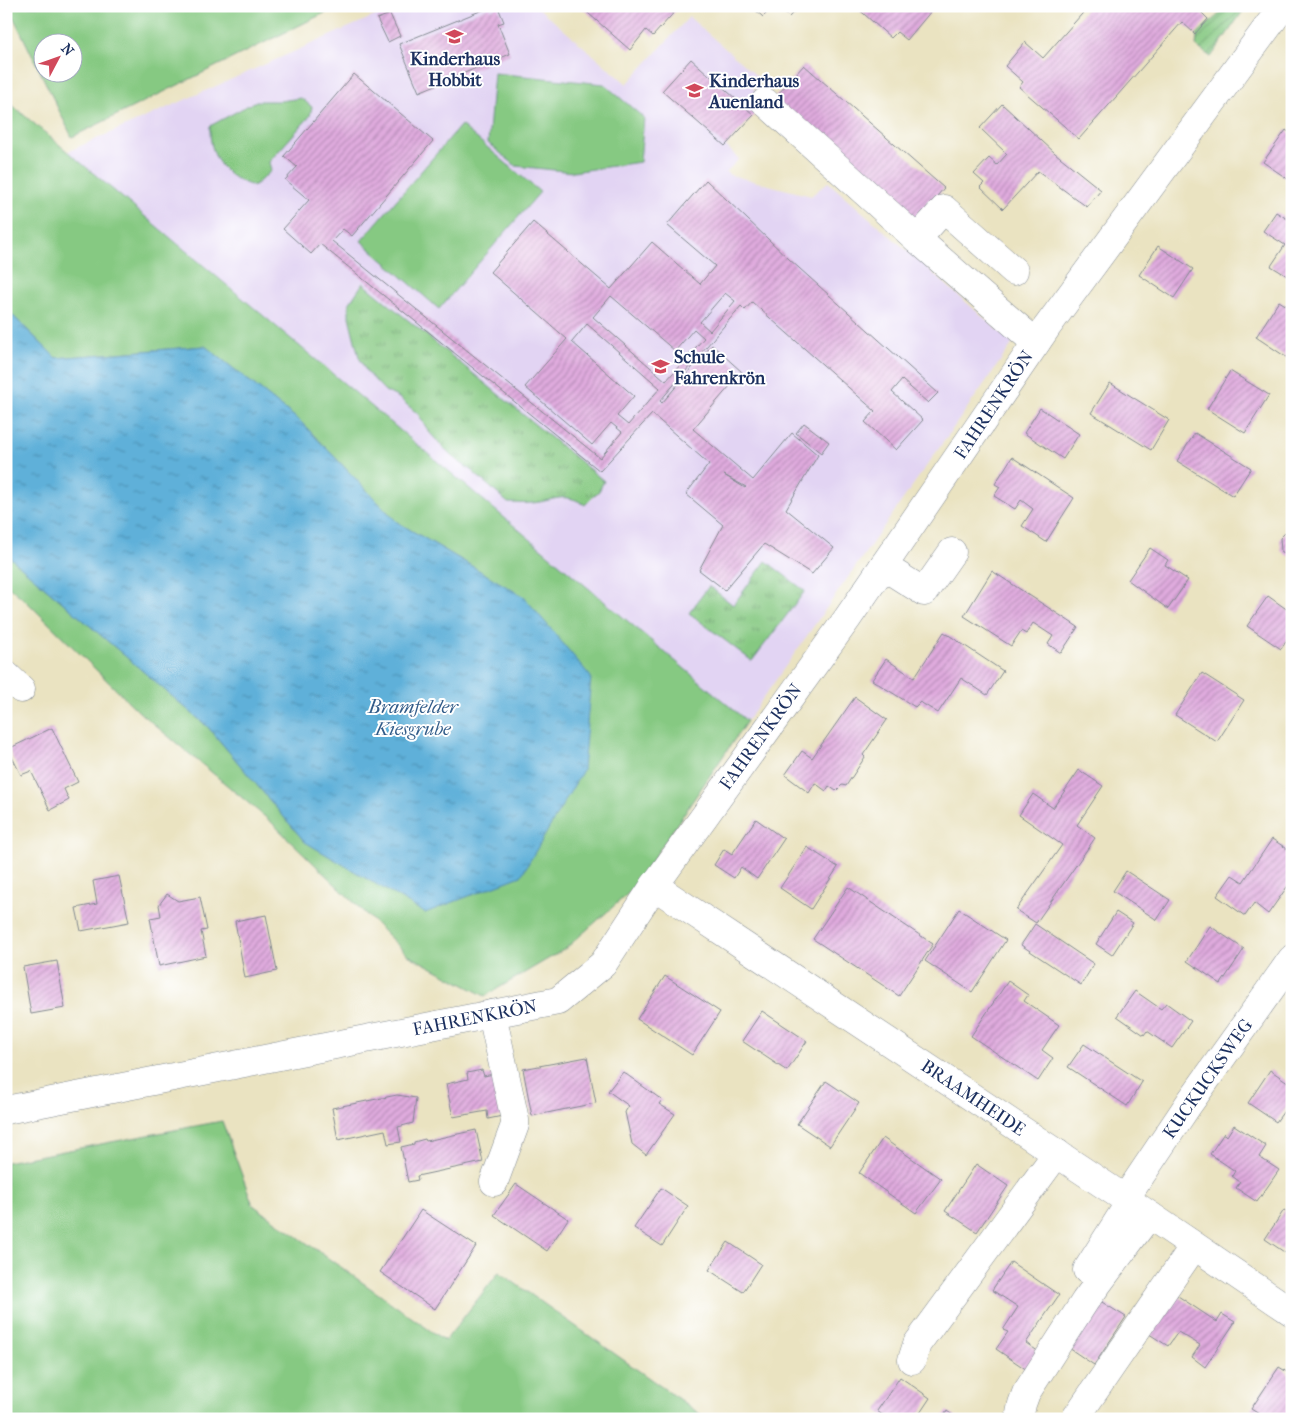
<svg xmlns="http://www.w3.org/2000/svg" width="1298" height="1425" viewBox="0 0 1298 1425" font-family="'IM FELL French Canon',serif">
<defs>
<pattern id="park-tufts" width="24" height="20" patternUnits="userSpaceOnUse" patternTransform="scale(1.25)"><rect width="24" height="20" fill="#86c982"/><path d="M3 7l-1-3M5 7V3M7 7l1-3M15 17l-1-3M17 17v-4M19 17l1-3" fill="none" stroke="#6da46e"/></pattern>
<pattern id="garden-furrows" width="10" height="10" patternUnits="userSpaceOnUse" patternTransform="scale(1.25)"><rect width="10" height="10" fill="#86c982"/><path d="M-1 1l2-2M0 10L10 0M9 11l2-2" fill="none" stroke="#6da46e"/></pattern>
<pattern id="water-ripples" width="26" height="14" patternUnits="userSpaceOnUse" patternTransform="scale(1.25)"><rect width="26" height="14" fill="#5eb0d9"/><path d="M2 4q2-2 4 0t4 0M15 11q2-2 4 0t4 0" fill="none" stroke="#4d90b3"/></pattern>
<pattern id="building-hatch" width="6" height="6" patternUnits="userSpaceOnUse" patternTransform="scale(1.25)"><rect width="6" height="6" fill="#e0abde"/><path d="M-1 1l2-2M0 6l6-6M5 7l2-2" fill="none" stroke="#b58cb7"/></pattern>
</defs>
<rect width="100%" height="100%" fill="#fff"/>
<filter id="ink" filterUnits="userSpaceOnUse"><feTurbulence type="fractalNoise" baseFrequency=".02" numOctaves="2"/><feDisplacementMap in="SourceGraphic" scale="10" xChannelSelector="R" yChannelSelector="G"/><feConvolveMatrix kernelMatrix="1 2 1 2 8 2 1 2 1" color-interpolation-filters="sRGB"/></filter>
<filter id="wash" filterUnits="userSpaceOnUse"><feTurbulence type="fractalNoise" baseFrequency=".0096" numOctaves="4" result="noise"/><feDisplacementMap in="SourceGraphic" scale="20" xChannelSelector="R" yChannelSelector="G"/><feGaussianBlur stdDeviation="1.12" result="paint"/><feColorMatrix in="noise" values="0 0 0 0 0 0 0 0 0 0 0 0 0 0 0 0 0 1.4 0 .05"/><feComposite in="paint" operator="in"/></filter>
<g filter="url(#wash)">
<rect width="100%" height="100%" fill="#eae3c1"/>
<!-- built -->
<polygon fill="#e2d4f3" points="397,6 536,6 627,84 689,17 760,79 752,87 759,94 754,115 726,146 739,159 726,172 730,175 811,196 828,182 1013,343 747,721 67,152"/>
<!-- grass -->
<g fill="#86c982" stroke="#507c70" fill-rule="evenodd">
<path d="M8 6H339L72 137ZM42 42H72V72H42Z"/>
<polygon points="494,73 604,84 644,118 640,162 573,172 516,166 488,143"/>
<path d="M301 98 312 107 310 116 269 162 271 171 254 186C224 178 209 157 210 126L256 101H280Z"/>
<polygon points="6,100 747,721 632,890 565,949 485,996 408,955 270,821 138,711 27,602 6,584 6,554 208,727 305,842 524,597 397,522 301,422 205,346 56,358 6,309"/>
<polygon points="461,125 540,192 439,309 361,241"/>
<polygon points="222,1121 253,1205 445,1341 499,1272 707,1419 6,1419 6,1162"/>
</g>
<!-- park -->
<g fill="url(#park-tufts)" stroke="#507c70">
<path d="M363 283 604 481 599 491 585 505C564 491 554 501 532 503 524 504 516 503 508 503L472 471 451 456 429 432 418 414 399 398 385 391 366 371 359 357 349 317V304Z"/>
<polygon points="766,561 805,591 752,661 689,613 709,586 733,605"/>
</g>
<!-- garden -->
<polygon fill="url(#garden-furrows)" stroke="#507c70" points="1245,8 1211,57 1196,46 1197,35 1200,31 1225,9"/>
<!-- water -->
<polygon fill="url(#water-ripples)" stroke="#3c709c" points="6,309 56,358 205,346 301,422 397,522 524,597 591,677 583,770 521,876 425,913 305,842 208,727 6,554"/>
<g id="blocks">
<!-- building -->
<g fill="url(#building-hatch)" fill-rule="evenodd">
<polygon points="580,6 685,6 682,10 678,8 653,36 646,30 630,50"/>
<polygon points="751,6 773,6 763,17"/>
<polygon points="777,6 799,6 789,17"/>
<polygon points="855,6 928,6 932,10 907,40 897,32 891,38"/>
<polygon points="1089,6 1195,6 1208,19 1195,34 1182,22 1079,139 1019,87 1023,82 1005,66 1025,42 1043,58"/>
<polygon points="490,7 491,10 498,7 504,22 498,24 510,54 419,92 399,44"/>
<polygon points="390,14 400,36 388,42 377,19"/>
<polygon points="691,59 754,115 725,146 662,91"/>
<polygon points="804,65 944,188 909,228 770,103"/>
<path d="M354 74 433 141 352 236 343 229 332 241 600 458 622 432 611 423 592 445 525 387 567 339 490 272 533 222 611 289 652 242 700 284 715 266 667 225 706 180 789 259 938 393 928 403 902 380 892 392 923 420 896 450 865 422 875 411 752 302 745 310 741 306 701 353 703 355 712 345 742 372 693 429 753 480 792 433 818 455 786 509 834 548 812 574 764 544 725 590 699 570 723 525 686 494 709 464 652 414 600 471 320 244 311 254 283 229 309 200 285 180 297 167 284 156ZM725 293 735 301 710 331 700 322ZM611 296 675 351 694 329 704 338 666 381 593 317ZM587 324 660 388 628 425 617 416 634 396 572 342ZM696 359 698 361 662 403 660 401ZM724 475 746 487 745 488Z"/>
<polygon points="1002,104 1055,153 1101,190 1087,207 1038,171 1003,209 980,187 984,183 974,174 989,158 997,165 1007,154 980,128"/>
<polygon points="1286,130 1292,134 1292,182 1263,162"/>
<polygon points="1276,212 1292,222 1292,279 1271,266 1285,245 1263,231"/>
<polygon points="1158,246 1193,269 1174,298 1139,275"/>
<polygon points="1279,301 1292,309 1292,361 1256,337"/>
<polygon points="1230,371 1269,395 1245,433 1207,409"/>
<polygon points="1110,383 1169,420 1151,450 1091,413"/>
<polygon points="1040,408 1079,434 1063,459 1024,433"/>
<polygon points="804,423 829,442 821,453 796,433"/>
<polygon points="1195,433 1251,468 1233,496 1177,461"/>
<polygon points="1012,457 1074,498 1046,542 1022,526 1033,509 1021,500 1015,509 994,496 1000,487 995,484"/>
<polygon points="1286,532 1292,533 1292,555 1288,556 1281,551 1280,538"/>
<polygon points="1150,548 1168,560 1165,565 1188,580 1168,609 1128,580"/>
<polygon points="992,571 1078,627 1061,653 1048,644 1053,636 1033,623 1026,634 1021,631 1011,646 964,616"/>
<polygon points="1268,596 1292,613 1292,633 1281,649 1247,626"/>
<polygon points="944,632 1003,671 987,695 961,678 938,713 920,702 915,707 872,680 886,659 914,678"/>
<polygon points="1202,673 1244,700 1217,742 1175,715"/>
<polygon points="855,697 887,720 863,755 865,757 846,786 842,785 836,791 829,786 826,791 815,783 809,793 785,775 802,751 812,758"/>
<polygon points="52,728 78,782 64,789 69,800 50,810 31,771 21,775 8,749"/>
<polygon points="1079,770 1103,786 1077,825 1095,838 1036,923 1016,910 1062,845 1019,815 1033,794 1053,808"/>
<polygon points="756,819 784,839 757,879 741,867 734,878 714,865 724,849 732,854"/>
<polygon points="1272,839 1292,852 1292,880 1268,914 1254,903 1245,916 1217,896 1232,875 1243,882"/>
<polygon points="807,847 838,867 811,909 780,888"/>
<polygon points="1126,871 1170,900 1157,920 1113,891"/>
<polygon points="119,876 129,922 81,931 76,908 97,904 93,881"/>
<polygon points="848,887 933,944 899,996 813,939"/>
<polygon points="167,894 178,901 200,897 207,930 201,931 206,956 159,966 150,918 161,916 159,905"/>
<polygon points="959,909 1006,940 972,992 925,961"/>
<polygon points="1116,912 1133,923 1112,955 1096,944"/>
<polygon points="266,915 277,971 245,978 235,921"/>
<polygon points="1035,924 1094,964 1081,985 1021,945"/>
<polygon points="1210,926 1244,949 1221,984 1187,961"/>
<polygon points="57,961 65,1008 31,1014 23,967"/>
<polygon points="665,976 720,1012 692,1055 637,1019"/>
<polygon points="1008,981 1028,995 1024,1001 1059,1025 1042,1050 1053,1058 1038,1081 971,1036"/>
<polygon points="1135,991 1161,1009 1166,1003 1191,1021 1172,1048 1147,1031 1144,1035 1117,1016"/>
<polygon points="762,1011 807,1041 787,1071 742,1041"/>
<polygon points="1084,1044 1142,1082 1127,1106 1068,1067"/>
<polygon points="587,1057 596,1103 532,1116 523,1069"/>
<polygon points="482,1070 484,1076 498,1073 507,1115 488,1119 487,1111 453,1117 446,1084 468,1079 467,1073"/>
<polygon points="1270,1070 1292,1085 1292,1100 1276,1122 1248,1103"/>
<polygon points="623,1072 662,1100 659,1104 675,1114 646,1155 632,1144 625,1112 629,1106 608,1091"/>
<polygon points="826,1081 859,1103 830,1146 797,1124"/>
<polygon points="397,1095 416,1098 413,1123 398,1127 401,1142 388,1144 385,1130 338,1140 332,1108"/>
<polygon points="1234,1125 1266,1146 1259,1157 1279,1170 1257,1202 1236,1188 1240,1182 1232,1176 1235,1171 1210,1154 1224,1133 1227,1136"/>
<polygon points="476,1130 483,1162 417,1176 418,1180 408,1182 401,1147 414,1144 414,1142 425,1139 426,1141"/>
<polygon points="883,1138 941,1179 916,1213 859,1173"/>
<polygon points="976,1164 1008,1186 977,1232 945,1211"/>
<polygon points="516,1184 568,1219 547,1251 494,1215"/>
<polygon points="661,1188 688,1206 662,1246 634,1228"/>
<polygon points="421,1210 476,1246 435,1309 380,1272"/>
<polygon points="1284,1210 1292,1215 1292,1254 1290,1256 1265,1239"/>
<polygon points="728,1242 761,1264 743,1292 709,1270"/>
<polygon points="1011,1262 1059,1295 1026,1343 1042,1354 1030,1372 996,1349 1008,1332 1003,1330 1018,1307 992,1290"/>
<polygon points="1172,1292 1217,1322 1222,1314 1235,1322 1205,1367 1192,1357 1200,1345 1178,1332 1168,1346 1146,1332"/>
<polygon points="1097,1299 1126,1317 1094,1365 1066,1346"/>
<polygon points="1279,1367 1292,1375 1292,1419 1267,1419 1251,1409"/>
<polygon points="900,1377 930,1398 916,1419 888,1419 877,1411"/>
<polygon points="947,1411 958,1419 942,1419"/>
</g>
</g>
</g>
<g filter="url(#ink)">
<use href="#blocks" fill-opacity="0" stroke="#828990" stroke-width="1"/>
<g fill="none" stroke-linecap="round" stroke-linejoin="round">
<defs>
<g id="minor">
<polyline points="765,102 917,239"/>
<polyline points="1014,271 944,209 917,239 1036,343"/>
<polyline points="883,566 924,592 952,552"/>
<polyline points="6,675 21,689"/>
<polyline points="654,886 1130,1202 1292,1312"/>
<polyline points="492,1014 515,1120 515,1125 494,1182"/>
<polyline points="6,1110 558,1001 603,964 654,886 847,619 1047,327 1283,6"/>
<polyline points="1125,1199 1190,1102 1292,959"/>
<polyline points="1087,1270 1130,1202"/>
<polyline points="912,1360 917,1344 1057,1153"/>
<polyline points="1019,1419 1022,1404 1026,1393 1085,1301 1149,1215"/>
<polyline points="1075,1419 1194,1246"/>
</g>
</defs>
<!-- minor casing -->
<use href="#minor" stroke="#828990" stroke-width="29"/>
<!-- minor -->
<use href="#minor" stroke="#fff" stroke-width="28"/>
</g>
</g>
<!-- icons -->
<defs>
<symbol id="school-bare" viewBox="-9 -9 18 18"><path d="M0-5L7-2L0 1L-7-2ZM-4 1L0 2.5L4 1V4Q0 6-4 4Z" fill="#d1495b" stroke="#fff" stroke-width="2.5" paint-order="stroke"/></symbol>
</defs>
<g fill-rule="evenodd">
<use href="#school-bare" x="442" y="24" width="25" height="25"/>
<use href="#school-bare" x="682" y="78" width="25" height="25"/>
<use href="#school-bare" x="648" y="354" width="25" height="25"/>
</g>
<g text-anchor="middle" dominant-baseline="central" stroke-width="4" stroke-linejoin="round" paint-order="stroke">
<!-- poi labels -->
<g font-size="18" font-weight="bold" fill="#1b2f5e" stroke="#fff" text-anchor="start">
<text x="455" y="59" text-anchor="middle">Kinderhaus<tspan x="455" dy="21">Hobbit</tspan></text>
<text x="709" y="81">Kinderhaus<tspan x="709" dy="21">Auenland</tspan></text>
<text x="674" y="357">Schule<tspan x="674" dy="21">Fahrenkrön</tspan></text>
</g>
<!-- street labels -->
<g font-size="18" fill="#1b2f5e" stroke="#fff">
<text transform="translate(994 405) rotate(-56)">FAHRENKRÖN</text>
<text transform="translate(761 737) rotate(-54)">FAHRENKRÖN</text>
<text transform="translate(475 1018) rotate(-11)">FAHRENKRÖN</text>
<text transform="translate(1208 1079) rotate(-55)">KUCKUCKSWEG</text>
<text transform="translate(973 1098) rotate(34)">BRAAMHEIDE</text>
</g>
<!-- water labels -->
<g font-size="19" font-style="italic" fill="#325c89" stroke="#fff">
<text x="413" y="707">Bramfelder<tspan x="413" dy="22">Kiesgrube</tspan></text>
</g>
</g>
<!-- margin -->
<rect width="1298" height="1425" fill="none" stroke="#fff" stroke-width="25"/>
<!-- north arrow -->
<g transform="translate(58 58) rotate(49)"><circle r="24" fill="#ffffff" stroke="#a4acbf"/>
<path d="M0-4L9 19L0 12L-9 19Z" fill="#d1495b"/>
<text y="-8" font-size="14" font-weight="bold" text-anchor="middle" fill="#1b2f5e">N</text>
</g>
</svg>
